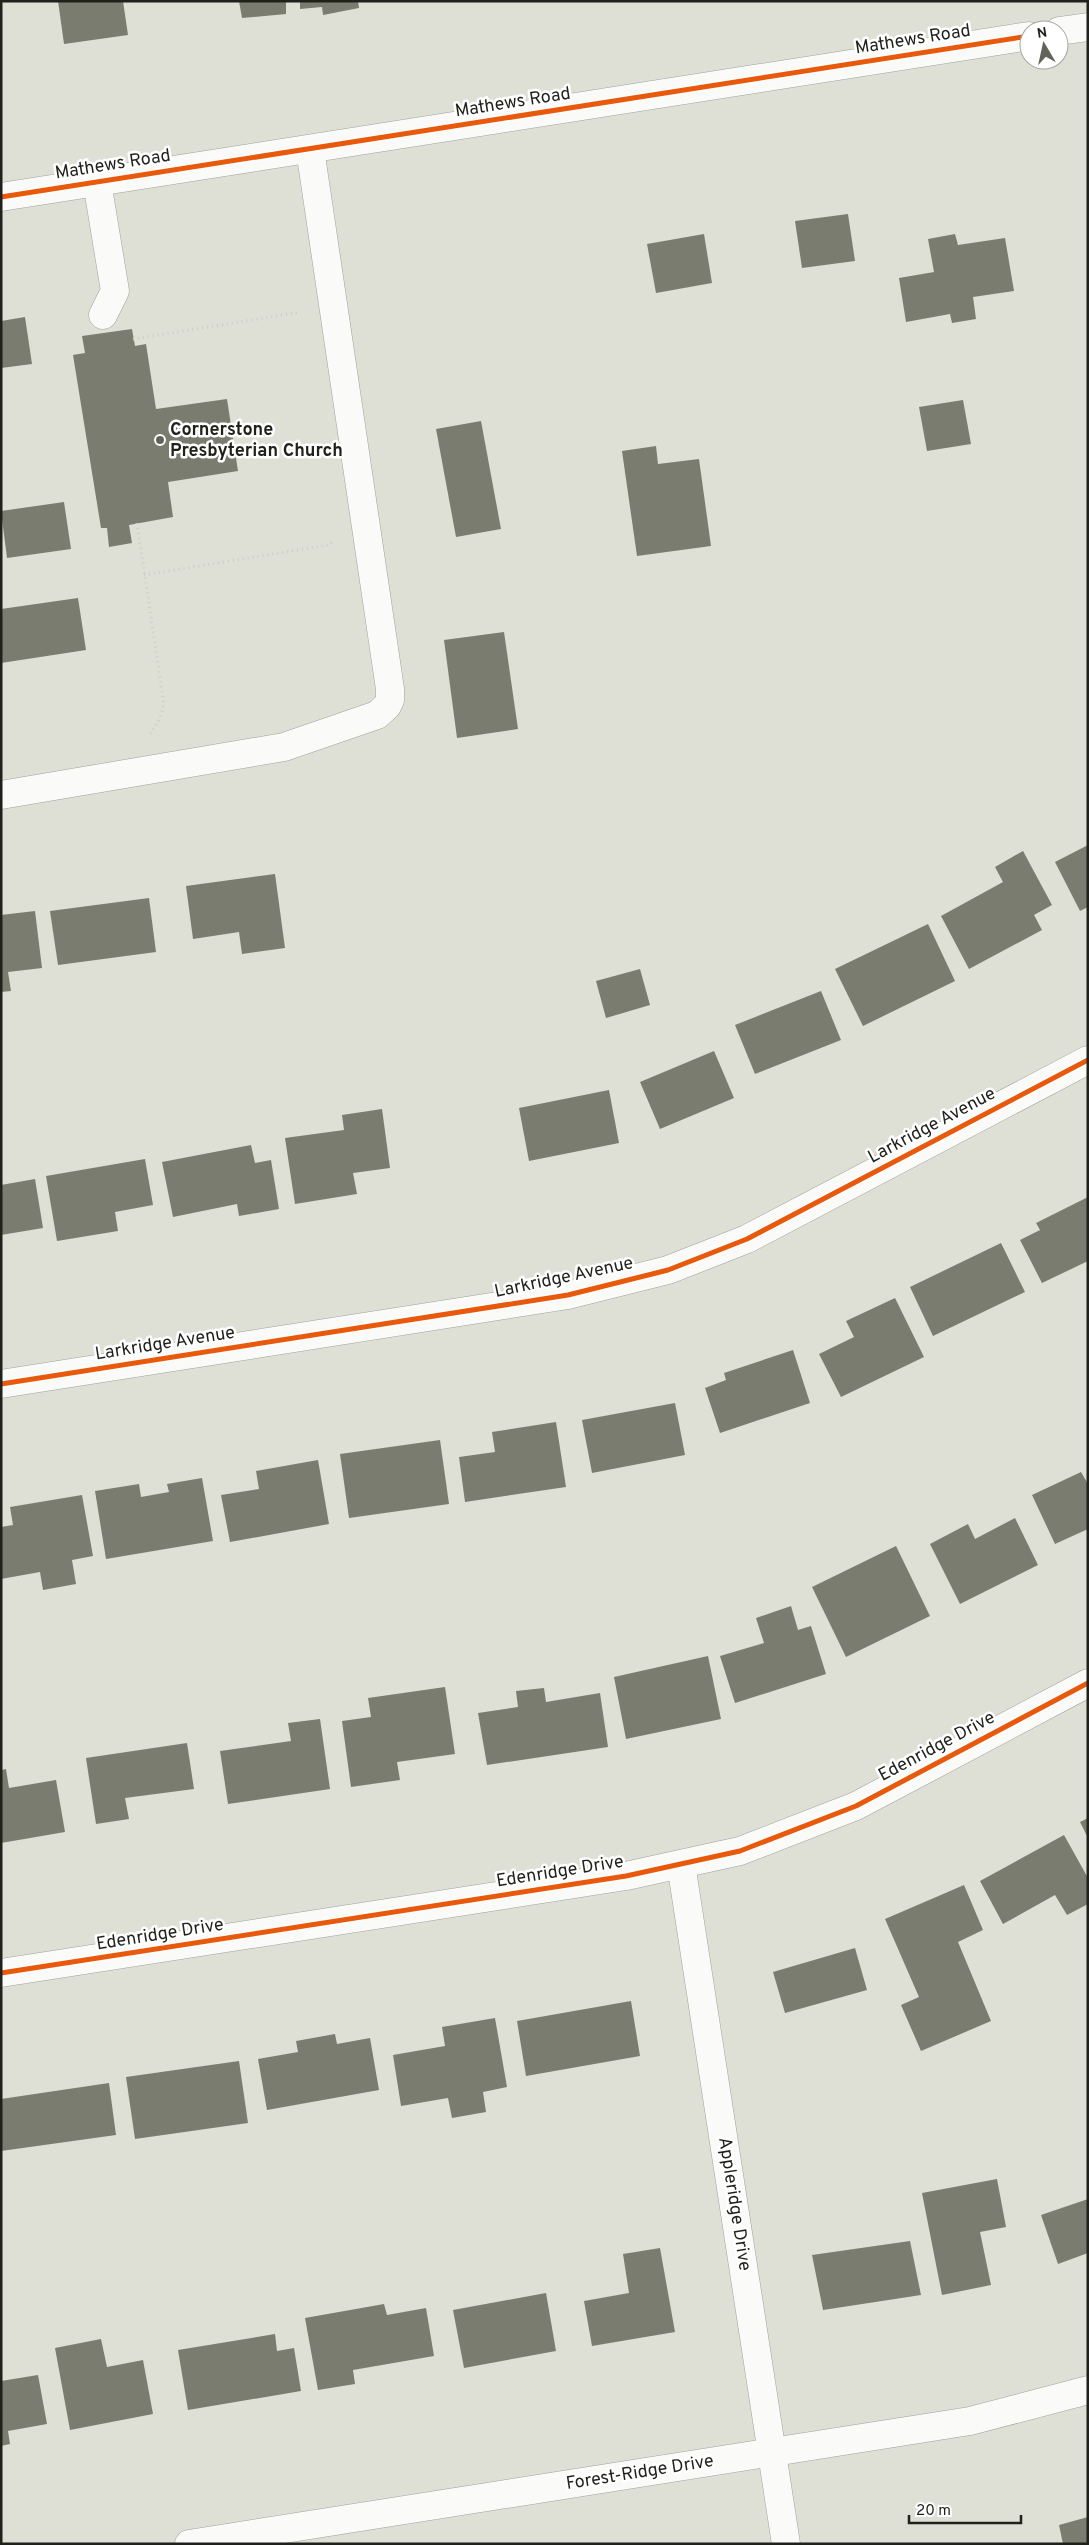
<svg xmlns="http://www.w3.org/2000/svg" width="1089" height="2545" viewBox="0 0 1089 2545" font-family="Overpass,sans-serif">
<rect width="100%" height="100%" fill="#dee0d6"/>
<!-- building -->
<g fill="#7a7c70">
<polygon points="58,1 123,1 128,35 64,44"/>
<polygon points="239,1 286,1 286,14 242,18"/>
<polygon points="300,1 358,1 359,8 323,15 322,7 300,9"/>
<polygon points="848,214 855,261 802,268 795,221"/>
<polygon points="704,234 712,283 656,293 647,244"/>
<polygon points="955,234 958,245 1005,238 1014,291 973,297 976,319 952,323 950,314 906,322 899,278 934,272 928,239"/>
<polygon points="25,317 32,364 1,368 1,321"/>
<polygon points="132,329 135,346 146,344 156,409 227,399 238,471 168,482 173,517 129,525 132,543 109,547 107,528 101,528 73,355 85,353 82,336"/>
<polygon points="963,400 971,444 927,451 919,407"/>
<polygon points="481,421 501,529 456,537 436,429"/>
<polygon points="656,446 658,464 699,459 711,546 637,556 622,451"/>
<polygon points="64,502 71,549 7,558 1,511"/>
<polygon points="78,598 86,650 1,663 1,609"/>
<polygon points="504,632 518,729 457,738 444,640"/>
<polygon points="1088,845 1088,907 1080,911 1055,862"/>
<polygon points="1023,851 1052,905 1034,915 1042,930 969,969 941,916 1003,882 995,867"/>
<polygon points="275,874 285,948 242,954 239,932 193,939 186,886"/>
<polygon points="149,898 156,952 58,965 50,911"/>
<polygon points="35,911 42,968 8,972 11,991 1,992 1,915"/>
<polygon points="928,924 955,981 863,1026 835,969"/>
<polygon points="640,969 650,1005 606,1018 596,981"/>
<polygon points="821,991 841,1040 755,1074 735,1025"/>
<polygon points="714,1051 734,1098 660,1129 640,1082"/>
<polygon points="609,1090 619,1143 529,1161 519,1108"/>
<polygon points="382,1109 390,1168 353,1173 357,1194 295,1204 285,1138 344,1130 342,1115"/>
<polygon points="251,1145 255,1163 271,1160 279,1209 239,1216 237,1204 173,1217 162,1162"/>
<polygon points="145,1159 153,1205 115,1212 118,1231 57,1241 46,1176"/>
<polygon points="35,1179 43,1228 1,1235 1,1185"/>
<polygon points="1088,1197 1088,1261 1042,1283 1020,1240 1040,1230 1036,1223"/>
<polygon points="1001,1243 1025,1292 933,1336 910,1287"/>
<polygon points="895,1298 924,1357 841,1397 819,1354 854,1337 846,1321"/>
<polygon points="793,1350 810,1403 720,1433 705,1388 726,1380 724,1373"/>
<polygon points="675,1403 685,1455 592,1473 582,1420"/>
<polygon points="556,1422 566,1487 465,1502 459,1457 495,1452 492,1432"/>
<polygon points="440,1440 449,1504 349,1518 340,1454"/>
<polygon points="318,1460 329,1524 230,1542 221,1495 259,1489 256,1471"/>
<polygon points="1081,1472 1088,1484 1088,1529 1055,1544 1032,1495"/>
<polygon points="202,1478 213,1541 106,1559 95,1491 139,1484 141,1497 169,1492 167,1484"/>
<polygon points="82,1495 93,1556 72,1560 76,1584 43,1590 40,1572 1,1579 1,1527 13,1525 10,1507"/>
<polygon points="1015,1518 1038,1565 960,1604 930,1544 968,1524 975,1539"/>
<polygon points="896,1546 930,1616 846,1657 812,1587"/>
<polygon points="791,1606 798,1630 811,1626 826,1674 735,1703 720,1656 764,1643 756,1618"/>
<polygon points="708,1656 721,1719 626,1739 614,1677"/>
<polygon points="445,1687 455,1754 397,1762 400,1780 351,1787 342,1721 371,1717 368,1698"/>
<polygon points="544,1688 546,1702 600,1693 608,1747 487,1765 478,1713 518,1707 516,1691"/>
<polygon points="320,1719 330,1789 228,1804 220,1751 291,1741 288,1723"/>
<polygon points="187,1743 194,1789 125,1798 129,1819 96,1824 86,1758"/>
<polygon points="6,1769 9,1788 56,1780 65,1832 1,1843 1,1770"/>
<polygon points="1088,1818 1088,1838 1080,1822"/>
<polygon points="1064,1835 1088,1878 1088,1904 1067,1915 1055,1895 1003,1924 980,1881"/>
<polygon points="964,1885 983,1930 958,1942 991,2021 921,2051 901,2005 919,1997 885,1919"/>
<polygon points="855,1948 867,1990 785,2013 773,1972"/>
<polygon points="631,2001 640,2056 526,2076 517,2021"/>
<polygon points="495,2018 507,2087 483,2092 486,2112 452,2118 448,2098 401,2106 393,2055 445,2046 442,2027"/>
<polygon points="335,2034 337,2044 370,2038 379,2090 267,2110 258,2059 298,2052 296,2041"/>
<polygon points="239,2061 248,2123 135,2139 126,2077"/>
<polygon points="109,2083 116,2135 1,2151 1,2099"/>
<polygon points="997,2179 1006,2227 980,2232 991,2285 942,2295 922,2193"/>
<polygon points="1088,2199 1088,2253 1058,2264 1041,2215"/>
<polygon points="910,2241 921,2295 823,2310 812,2255"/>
<polygon points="660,2248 675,2332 592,2346 584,2301 629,2293 623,2254"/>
<polygon points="546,2293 556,2351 464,2368 453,2310"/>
<polygon points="384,2304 387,2315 426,2308 434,2356 353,2370 355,2384 318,2390 305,2318"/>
<polygon points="275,2334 277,2351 294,2348 301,2391 188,2410 178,2350"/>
<polygon points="101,2339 107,2367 143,2360 153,2414 70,2430 55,2348"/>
<polygon points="38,2375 47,2424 8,2431 10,2444 1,2446 1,2381"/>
<polygon points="1088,2517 1088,2544 1063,2544 1059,2525"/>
</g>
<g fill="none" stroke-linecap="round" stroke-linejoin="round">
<defs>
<g id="minor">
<polyline points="1059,31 1088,27"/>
<polyline points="97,182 115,291 103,315"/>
<polyline points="1,197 1029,36"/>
<polyline points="1,795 284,747 377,715 387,706 390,700 390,689 310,149"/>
<polyline points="1,1384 568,1295 668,1270 747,1239 1088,1060"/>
<polyline points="681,1864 786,2544"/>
<polyline points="1,1973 626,1876 740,1851 856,1806 1088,1683"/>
<polyline points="189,2544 970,2421 1088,2390"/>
</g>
</defs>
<!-- minor casing -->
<use href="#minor" stroke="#a0a19a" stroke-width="29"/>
<!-- path -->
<g stroke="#cbccc9" stroke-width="3" stroke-dasharray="1 4" stroke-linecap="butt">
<polyline points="133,339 301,312"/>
<polyline points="137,523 164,705 160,718 150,735"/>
<polyline points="144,575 328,545 335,540"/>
</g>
<!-- minor -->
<use href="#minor" stroke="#fafaf9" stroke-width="28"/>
<defs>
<g id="cycleway">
<polyline points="1,197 1029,36"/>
<polyline points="1,1384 568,1295 668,1270 747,1239 1088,1060"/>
<polyline points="1,1973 626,1876 740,1851 856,1806 1088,1683"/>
</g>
</defs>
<!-- cycleway casing -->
<use href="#cycleway" stroke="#fff" stroke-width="8"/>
<!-- cycleway -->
<use href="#cycleway" stroke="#e8590c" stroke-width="5"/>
</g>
<!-- markers -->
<circle fill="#62645c" stroke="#fff" stroke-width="2" cx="160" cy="440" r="5"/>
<g text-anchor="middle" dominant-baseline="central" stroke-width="5" stroke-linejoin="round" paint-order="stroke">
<!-- street labels -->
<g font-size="18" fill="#1f211a" stroke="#fff">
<text transform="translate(913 40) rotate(-9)">Mathews Road</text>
<text transform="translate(513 103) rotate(-9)">Mathews Road</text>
<text transform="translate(113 165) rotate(-9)">Mathews Road</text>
<text transform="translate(932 1126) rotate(-28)">Larkridge Avenue</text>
<text transform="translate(564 1278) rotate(-12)">Larkridge Avenue</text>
<text transform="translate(165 1344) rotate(-9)">Larkridge Avenue</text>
<text transform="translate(937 1747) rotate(-28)">Edenridge Drive</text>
<text transform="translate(560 1872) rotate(-9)">Edenridge Drive</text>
<text transform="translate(160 1935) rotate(-9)">Edenridge Drive</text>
<text transform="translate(734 2204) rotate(81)">Appleridge Drive</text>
<text transform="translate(640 2473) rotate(-9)">Forest-Ridge Drive</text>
</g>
<!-- poi labels -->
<g font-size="18" font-weight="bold" fill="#1f211a" stroke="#fff" text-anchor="start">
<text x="170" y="430">Cornerstone<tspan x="170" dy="21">Presbyterian Church</tspan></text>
</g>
</g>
<!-- border -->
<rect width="1089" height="2545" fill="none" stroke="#1f211a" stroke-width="5"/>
<!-- north arrow -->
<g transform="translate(1044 45) rotate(351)"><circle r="24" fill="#ffffff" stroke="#a5a6a3"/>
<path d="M0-4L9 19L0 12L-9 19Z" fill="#62645c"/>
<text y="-8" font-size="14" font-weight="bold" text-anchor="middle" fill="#1f211a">N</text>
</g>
<!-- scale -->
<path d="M909 2515v8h112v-8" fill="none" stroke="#1f211a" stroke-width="2.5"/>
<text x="916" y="2515" font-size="15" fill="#1f211a" stroke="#ffffff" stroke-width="4" paint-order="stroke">20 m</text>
</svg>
